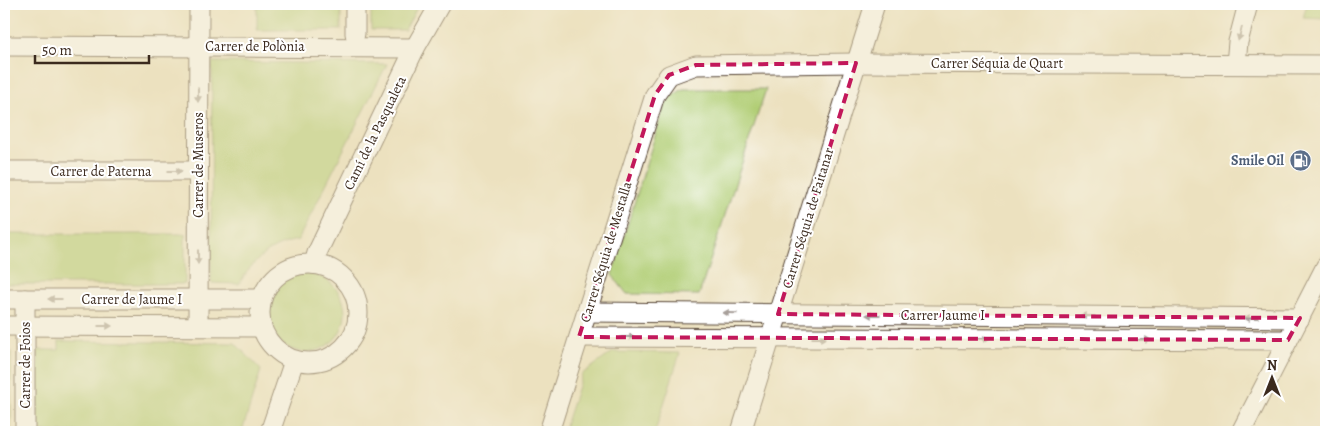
<svg xmlns="http://www.w3.org/2000/svg" width="1330" height="436" viewBox="0 0 1330 436" font-family="Alegreya,serif">
<rect width="100%" height="100%" fill="#fff"/>
<filter id="ink" filterUnits="userSpaceOnUse"><feTurbulence type="fractalNoise" baseFrequency=".02" numOctaves="2"/><feDisplacementMap in="SourceGraphic" scale="10" xChannelSelector="R" yChannelSelector="G"/><feConvolveMatrix kernelMatrix="1 2 1 2 8 2 1 2 1" color-interpolation-filters="sRGB"/></filter>
<filter id="wash" filterUnits="userSpaceOnUse"><feTurbulence type="fractalNoise" baseFrequency=".0096" numOctaves="4" result="noise"/><feDisplacementMap in="SourceGraphic" scale="20" xChannelSelector="R" yChannelSelector="G"/><feGaussianBlur stdDeviation="1.12" result="paint"/><feColorMatrix in="noise" values="0 0 0 0 0 0 0 0 0 0 0 0 0 0 0 0 0 1.4 0 .05"/><feComposite in="paint" operator="in"/></filter>
<g filter="url(#wash)">
<rect width="100%" height="100%" fill="#ece1bf"/>
<!-- green -->
<g fill="#b1ce75" stroke="#767c4a">
<rect x="257" y="4" width="84" height="26"/>
<polygon points="371,4 419,4 405,30 371,30"/>
<polygon points="1307,4 1326,4 1326,19 1303,18"/>
<path d="M212 62 387 64 298 240C271 245 253 260 239 284L211 283Z"/>
<polygon points="683,89 766,89 699,295 627,294 612,275 666,100"/>
<rect x="5" y="234" width="180" height="50"/>
<circle cx="306" cy="313" r="39"/>
<polygon points="59,341 235,343 261,370 242,432 38,432 38,350 59,350"/>
<rect x="4" y="352" width="7" height="80"/>
<polygon points="613,352 680,353 655,432 563,432 582,374"/>
</g>
</g>
<g filter="url(#ink)">
<g fill="none" stroke-linecap="round" stroke-linejoin="round">
<defs>
<g id="minor">
<polyline points="355,4 355,34"/>
<polyline points="4,46 415,48"/>
<polyline points="1236,64 1238,42 1248,4"/>
<polyline points="4,171 198,171"/>
<circle cx="309" cy="313" r="49"/>
<polyline points="314,264 317,253 415,48 440,4"/>
<polyline points="4,299 261,299"/>
<polyline points="25,299 25,432"/>
<polyline points="587,312 1300,318"/>
<polyline points="4,326 261,327"/>
<polyline points="198,326 199,4"/>
<polyline points="579,337 1288,340"/>
<polyline points="270,432 294,361"/>
<polyline points="549,432 655,95 669,75 696,65 856,63 1326,65"/>
<polyline points="741,432 875,4"/>
<polyline points="1241,432 1326,266"/>
</g>
</defs>
<!-- minor casing -->
<use href="#minor" stroke="#564536" stroke-width="21"/>
<!-- minor -->
<use href="#minor" stroke="#fff" stroke-width="19"/>
</g>
<!-- one-way arrows -->
<defs><path id="oneway-solid" d="M-6-.8H1V-3.2L6.5 0L1 3.2V.8H-6Z" transform="scale(1.25)"/></defs>
<g fill="#a79f9a">
<use href="#oneway-solid" transform="translate(1240 34) rotate(105)"/>
<use href="#oneway-solid" transform="translate(198 95) rotate(90)"/>
<use href="#oneway-solid" transform="translate(175 171)"/>
<use href="#oneway-solid" transform="translate(198 257) rotate(90)"/>
<use href="#oneway-solid" transform="translate(55 299) rotate(180)"/>
<use href="#oneway-solid" transform="translate(730 313) rotate(-179)"/>
<use href="#oneway-solid" transform="translate(873 315) rotate(-180)"/>
<use href="#oneway-solid" transform="translate(1088 316) rotate(-180)"/>
<use href="#oneway-solid" transform="translate(1251 318) rotate(-180)"/>
<use href="#oneway-solid" transform="translate(105 326)"/>
<use href="#oneway-solid" transform="translate(628 337)"/>
<use href="#oneway-solid" transform="translate(819 338)"/>
<use href="#oneway-solid" transform="translate(982 339)"/>
<use href="#oneway-solid" transform="translate(1144 340)"/>
</g>
</g>
<!-- marked area -->
<path d="M0 0H1330V436H0ZM856 63 778 314 1300 318 1288 340 579 337 655 95 669 75 696 65Z" fill="#ece1bf" fill-opacity=".55" fill-rule="evenodd"/>
<path fill="none" stroke="#c2185b" stroke-width="4" stroke-dasharray="10 6" stroke-linejoin="round" d="M856 63 778 314 1300 318 1288 340 579 337 655 95 669 75 696 65Z"/>
<!-- icons -->
<defs>
<symbol id="fuel-disc" viewBox="-11 -11 22 22"><circle r="9.5" fill="#5c6f8a" stroke="#fff"/><path d="M-5.5-6h7V0h2V4h1.3V-2.5L3-4.5l.8-.8L6-3V5H2.5V1h-1V6h-7ZM-4.2-4.7v3.2H.2V-4.7Z" fill="#fff"/></symbol>
</defs>
<g fill-rule="evenodd">
<use href="#fuel-disc" x="1288" y="148" width="25" height="25"/>
</g>
<g text-anchor="middle" dominant-baseline="central" stroke-width="4" stroke-linejoin="round" paint-order="stroke">
<!-- street labels -->
<g font-size="14" fill="#3b2a1e" stroke="#fff">
<text x="255" y="46">Carrer de Polònia</text>
<text x="997" y="63">Carrer Séquia de Quart</text>
<text transform="translate(375 133) rotate(-64)">Camí de la Pasqualeta</text>
<text transform="translate(198 165) rotate(-90)">Carrer de Museros</text>
<text x="101" y="171">Carrer de Paterna</text>
<text transform="translate(808 218) rotate(-73)">Carrer Séquia de Faitanar</text>
<text transform="translate(606 252) rotate(-73)">Carrer Séquia de Mestalla</text>
<text x="132" y="299">Carrer de Jaume I</text>
<text x="943" y="315">Carrer Jaume I</text>
<text transform="translate(25 365) rotate(-90)">Carrer de Foios</text>
</g>
<!-- service labels -->
<g font-size="14" font-weight="bold" fill="#4e5e75" stroke="#fff" text-anchor="end">
<text x="1284" y="160">Smile Oil</text>
</g>
</g>
<!-- margin -->
<rect width="1330" height="436" fill="none" stroke="#fff" stroke-width="20"/>
<!-- north arrow -->
<g transform="translate(1272 378)" stroke="#ffffff" stroke-width="4" paint-order="stroke">
<path d="M0-4L9 19L0 12L-9 19Z" fill="#3b2a1e"/>
<text y="-8" font-size="14" font-weight="bold" text-anchor="middle" fill="#3b2a1e">N</text>
</g>
<!-- scale -->
<path d="M35 55v8h114v-8" fill="none" stroke="#3b2a1e" stroke-width="2.5"/>
<text x="42" y="55" font-size="15" fill="#3b2a1e" stroke="#ffffff" stroke-width="4" paint-order="stroke">50 m</text>
</svg>
